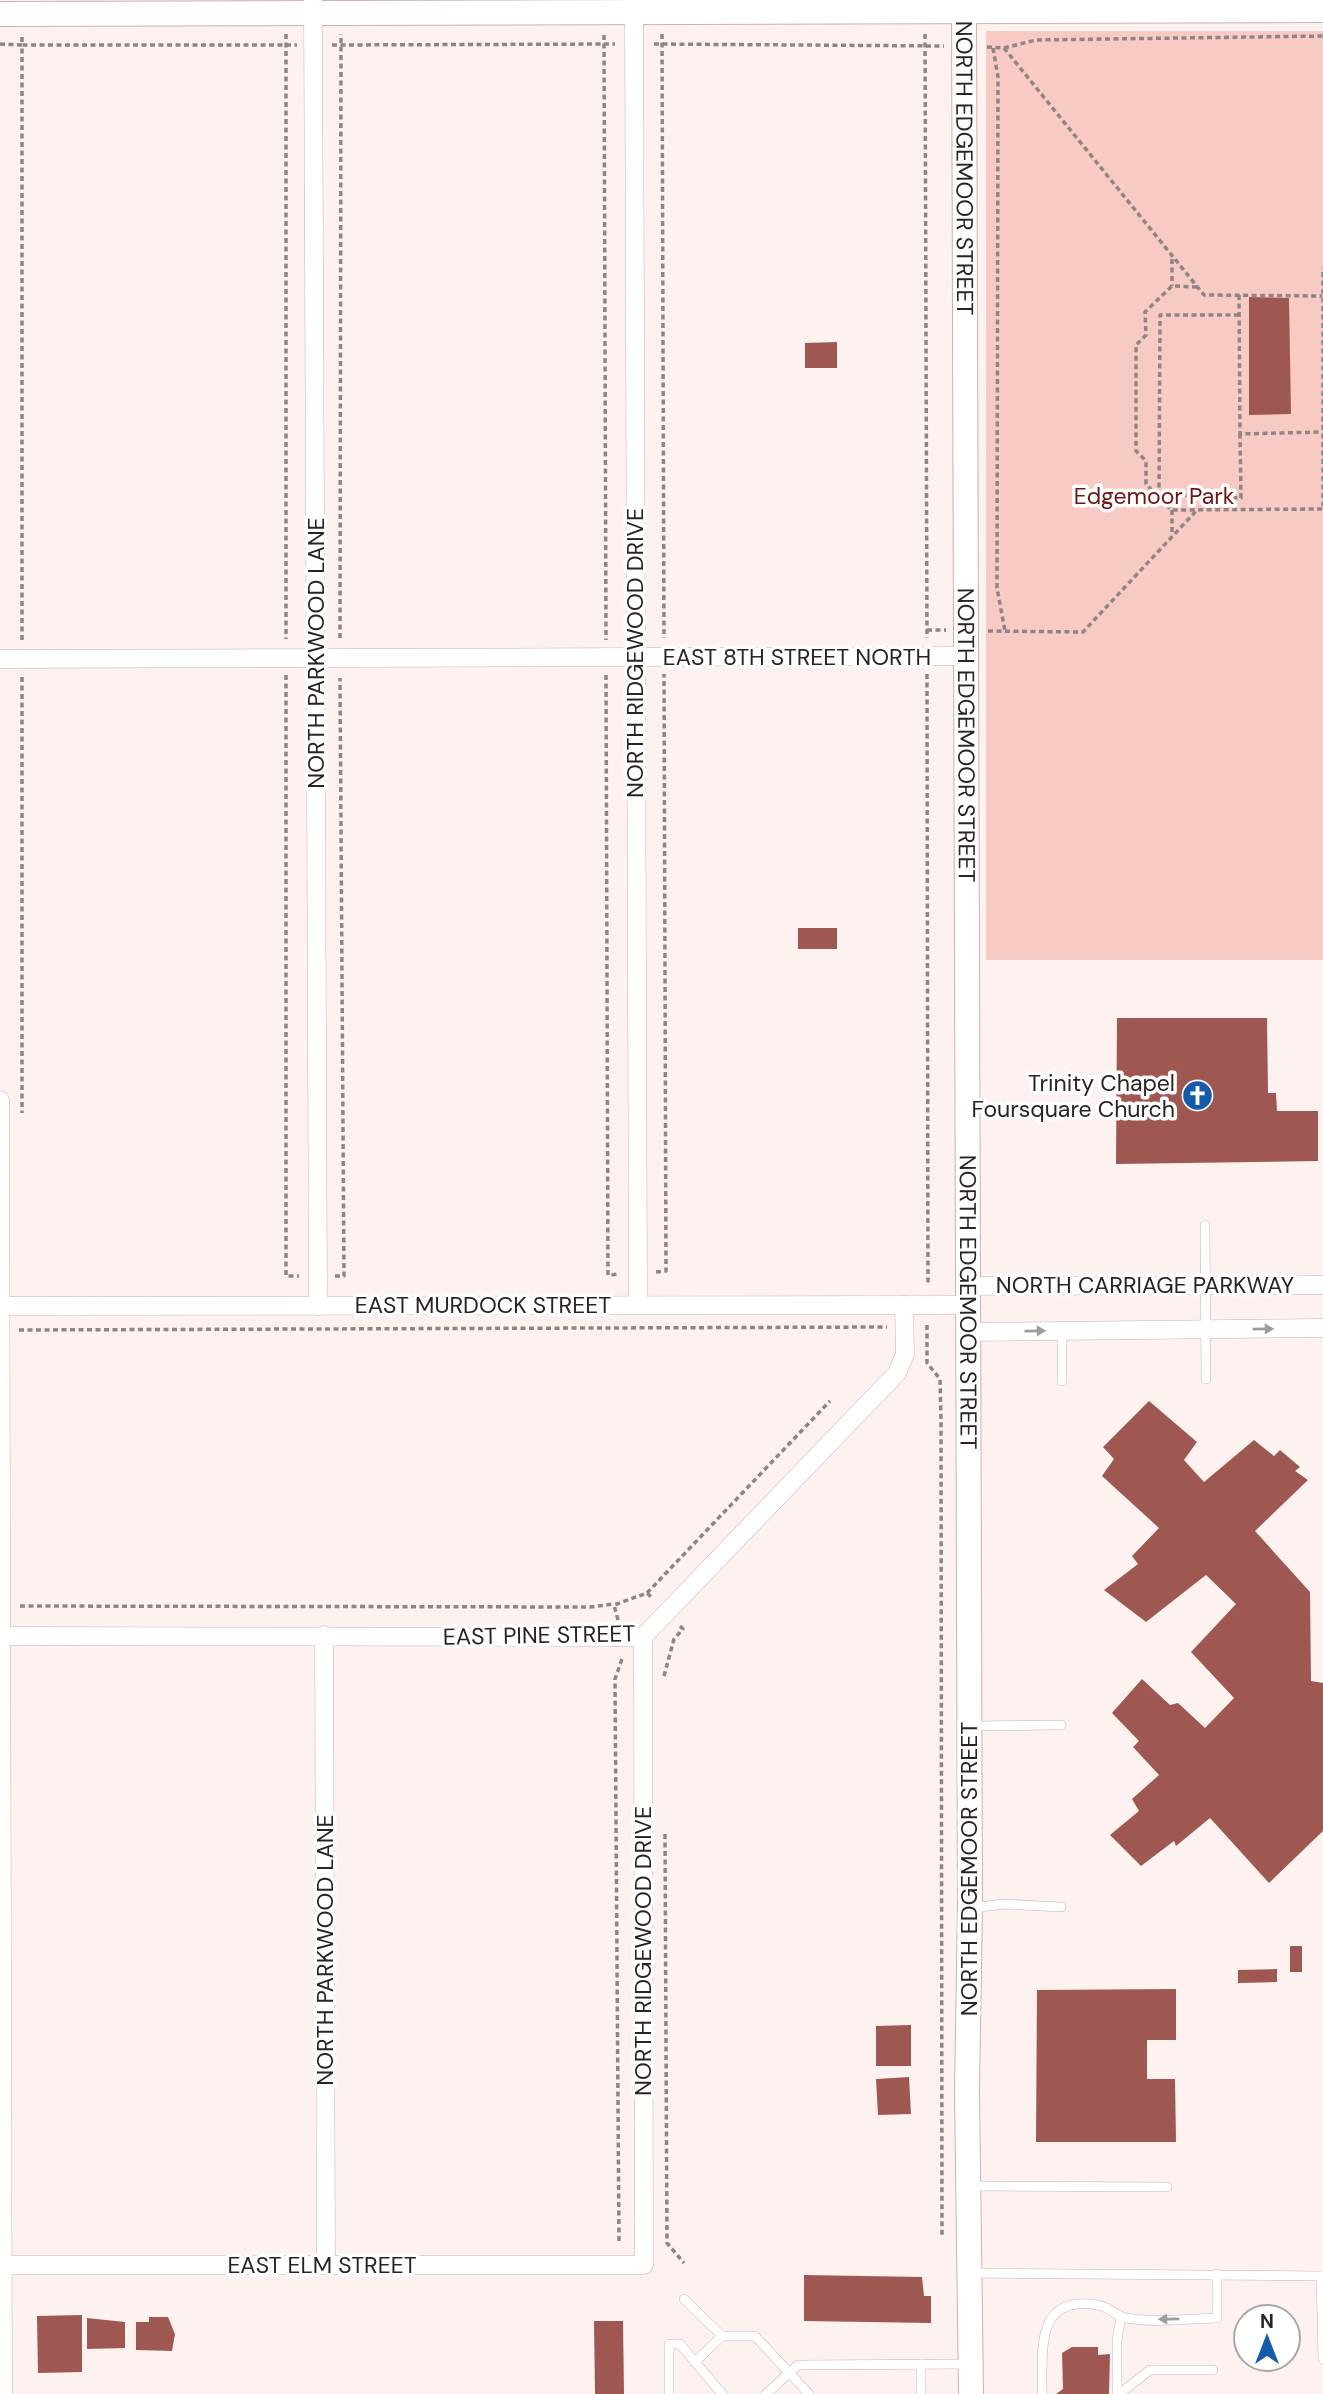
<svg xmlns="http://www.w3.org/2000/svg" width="1323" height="2394" viewBox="0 0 1323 2394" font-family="'DM Sans',sans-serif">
<rect width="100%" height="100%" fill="#fdf2f0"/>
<!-- green -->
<rect fill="#f8cac4" x="986" y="31" width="337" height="929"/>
<!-- building -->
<g fill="#9f5851">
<polygon points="1249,297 1289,298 1291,414 1249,415"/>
<polygon points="837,342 837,368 805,368 805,343"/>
<rect x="798" y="928" width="39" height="21"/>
<polygon points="1117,1018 1267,1018 1268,1093 1276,1093 1277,1111 1318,1111 1318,1161 1116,1164"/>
<polygon points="1149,1401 1197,1442 1184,1460 1204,1482 1254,1440 1274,1456 1280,1450 1300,1467 1295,1471 1308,1480 1255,1531 1310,1592 1311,1681 1323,1683 1323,1831 1269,1883 1210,1818 1176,1846 1174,1841 1141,1866 1110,1835 1139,1811 1132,1799 1159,1775 1133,1747 1139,1741 1112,1713 1142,1679 1170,1705 1178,1703 1205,1728 1234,1698 1191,1652 1236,1604 1206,1575 1146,1622 1104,1590 1138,1564 1132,1556 1159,1528 1102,1476 1114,1459 1103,1447"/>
<rect x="1290" y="1946" width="12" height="26"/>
<polygon points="1277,1969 1277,1982 1238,1983 1238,1970"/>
<polygon points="1176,1989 1176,2040 1147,2040 1147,2079 1175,2079 1176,2142 1036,2142 1037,1990"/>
<polygon points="911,2025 911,2066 876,2066 876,2026"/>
<polygon points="909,2077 911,2114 878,2115 876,2079"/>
<polygon points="804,2275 922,2277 924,2296 931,2296 931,2323 804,2321"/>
<polygon points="82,2315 82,2372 38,2373 37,2316"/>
<polygon points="149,2317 168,2317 175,2334 172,2351 136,2350 136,2322 149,2322"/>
<polygon points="87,2318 125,2322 125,2348 87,2349"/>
<polygon points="594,2321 623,2321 624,2394 595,2394"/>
<polygon points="1072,2347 1098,2347 1098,2355 1110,2354 1109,2394 1056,2394 1063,2389 1062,2353"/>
</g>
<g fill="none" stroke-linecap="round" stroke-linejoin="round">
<defs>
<g id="lane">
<polyline points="1205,1225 1206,1379"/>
<polyline points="1062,1331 1062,1381"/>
<polyline points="972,1726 1061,1725"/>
<polyline points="972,1908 1004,1904 1061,1907"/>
<polyline points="970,2186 1167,2187"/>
<polyline points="971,2273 1323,2276"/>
<polyline points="1321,2276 1323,2359"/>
<polyline points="684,2299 722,2336 755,2336 809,2394"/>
<polyline points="695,2362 722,2336"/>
<polyline points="921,2364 921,2394"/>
<polyline points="669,2394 669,2344 680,2344 722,2394"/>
<polyline points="766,2394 798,2365 970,2364"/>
<path d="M1042 2394C1043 2352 1034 2294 1097 2305 1108 2306 1116 2316 1126 2318 1155 2323 1188 2319 1217 2318V2274"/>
<polyline points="1117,2394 1117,2340 1121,2317"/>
<polyline points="1119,2394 1150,2370 1213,2370"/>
</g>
<g id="street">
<polyline points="313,0 318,1306"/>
<polyline points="634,3 638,1305"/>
<polyline points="0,659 965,656"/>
<polyline points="0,1100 3,2394"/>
<polyline points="967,1286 1323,1285"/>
<polyline points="0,1306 967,1305"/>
<polyline points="967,1332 1323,1328"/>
<polyline points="324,1635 326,2265"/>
<polyline points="0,1636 643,1637 897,1373 905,1354 904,1305"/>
<polyline points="0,2265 644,2265 643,1637"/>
</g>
<g id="secondary">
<path id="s1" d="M964 0 970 1908 967 2090 971 2394"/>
<polyline points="0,14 1323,10"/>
</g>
</defs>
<!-- lane casing -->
<use href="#lane" stroke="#cbb1ad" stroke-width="10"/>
<!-- street casing -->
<use href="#street" stroke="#cbb1ad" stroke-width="19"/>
<!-- secondary casing -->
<use href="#secondary" stroke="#cbb1ad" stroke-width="26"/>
<!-- path -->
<g stroke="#908584" stroke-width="3.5" stroke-dasharray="5 3.5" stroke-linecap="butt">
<polyline points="286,34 286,639"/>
<polyline points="662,34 664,638"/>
<polyline points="925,34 927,638"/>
<polyline points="604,35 606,640"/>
<polyline points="22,37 22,45 297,45"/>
<polyline points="0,44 22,45 22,641"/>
<polyline points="654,44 944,46"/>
<polyline points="332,45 615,44"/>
<polyline points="987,47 1004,48 1204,295 1322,296"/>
<polyline points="993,48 998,77 997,588 1005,631"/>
<polyline points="1004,48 1036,40 1323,36"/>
<polyline points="1172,259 1172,286"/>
<polyline points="1197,287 1172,286 1145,312 1146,335 1136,345 1136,451 1146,461 1146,484 1171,510 1323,509 1323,268"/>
<polyline points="1239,295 1240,434 1322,432"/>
<polyline points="1239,315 1160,315 1159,494 1241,498 1240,434"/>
<polyline points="1172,510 1172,534"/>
<polyline points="927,630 946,630"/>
<polyline points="988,631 1083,632 1197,510"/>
<polyline points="340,638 341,34"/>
<polyline points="927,674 928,1286"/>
<polyline points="286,675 286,1276 299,1276"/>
<polyline points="606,675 608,1275 620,1274"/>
<polyline points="22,677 22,1113"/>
<polyline points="656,1272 666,1271 664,674"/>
<polyline points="335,1276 344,1276 340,678"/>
<polyline points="927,1325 927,1363 940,1379 941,1420 942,2235"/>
<polyline points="19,1330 887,1327"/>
<polyline points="647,1593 830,1401"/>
<polyline points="20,1606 590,1607 614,1604"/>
<polyline points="618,1620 614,1605 647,1593 653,1599"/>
<polyline points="664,1676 674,1639 683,1629 680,1626"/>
<polyline points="665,1834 667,2243 684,2263"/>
<polyline points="619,2241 615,1679 622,1659"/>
</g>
<!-- lane -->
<use href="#lane" stroke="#fff" stroke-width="9"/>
<!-- street -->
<use href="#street" stroke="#fff" stroke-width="18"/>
<!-- secondary -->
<use href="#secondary" stroke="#fff" stroke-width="24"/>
</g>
<!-- one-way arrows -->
<defs><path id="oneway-solid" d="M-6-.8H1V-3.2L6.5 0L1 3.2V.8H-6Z" transform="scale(1.75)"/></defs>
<g fill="#a09c9b">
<use href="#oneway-solid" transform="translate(1263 1329) rotate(-1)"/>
<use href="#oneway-solid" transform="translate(1035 1331) rotate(-1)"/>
<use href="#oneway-solid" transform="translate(1169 2319) rotate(179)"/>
</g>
<!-- icons -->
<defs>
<symbol id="church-disc" viewBox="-11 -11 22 22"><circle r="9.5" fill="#165baa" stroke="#fff"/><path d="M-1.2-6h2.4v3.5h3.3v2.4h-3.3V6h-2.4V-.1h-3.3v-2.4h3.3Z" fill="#fff"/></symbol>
</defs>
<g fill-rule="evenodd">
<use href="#church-disc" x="1180" y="1078" width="35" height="35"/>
</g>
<g text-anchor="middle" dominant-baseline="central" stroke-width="7" stroke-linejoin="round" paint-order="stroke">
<!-- street labels -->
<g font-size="23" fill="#2d2221" stroke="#fff">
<text stroke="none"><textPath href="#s1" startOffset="168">NORTH EDGEMOOR STREET</textPath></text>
<text transform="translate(316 653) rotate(-90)">NORTH PARKWOOD LANE</text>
<text transform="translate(635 653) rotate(-90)">NORTH RIDGEWOOD DRIVE</text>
<text x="797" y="657">EAST 8TH STREET NORTH</text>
<text stroke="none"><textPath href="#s1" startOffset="735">NORTH EDGEMOOR STREET</textPath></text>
<text x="1145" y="1285">NORTH CARRIAGE PARKWAY</text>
<text stroke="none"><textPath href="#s1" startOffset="1302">NORTH EDGEMOOR STREET</textPath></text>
<text x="483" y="1305">EAST MURDOCK STREET</text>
<text transform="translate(539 1635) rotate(-1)">EAST PINE STREET</text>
<text transform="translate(969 1869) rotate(-90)">NORTH EDGEMOOR STREET</text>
<text transform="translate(325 1950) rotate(-90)">NORTH PARKWOOD LANE</text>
<text transform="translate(643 1951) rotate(-90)">NORTH RIDGEWOOD DRIVE</text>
<text x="322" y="2265">EAST ELM STREET</text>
</g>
<!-- park labels -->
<g font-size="23" fill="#711514" stroke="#fff">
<text x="1154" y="496">Edgemoor Park</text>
</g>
<!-- poi labels -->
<g font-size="23" fill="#2d2221" stroke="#fff" text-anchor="end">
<text x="1175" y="1083">Trinity Chapel<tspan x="1175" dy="26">Foursquare Church</tspan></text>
</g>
</g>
<!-- north arrow -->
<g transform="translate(1267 2338)"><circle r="33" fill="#ffffff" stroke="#aba7a6" stroke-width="2"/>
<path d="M0-5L12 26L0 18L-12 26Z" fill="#165baa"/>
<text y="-10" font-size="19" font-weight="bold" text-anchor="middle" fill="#2d2221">N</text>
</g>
</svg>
